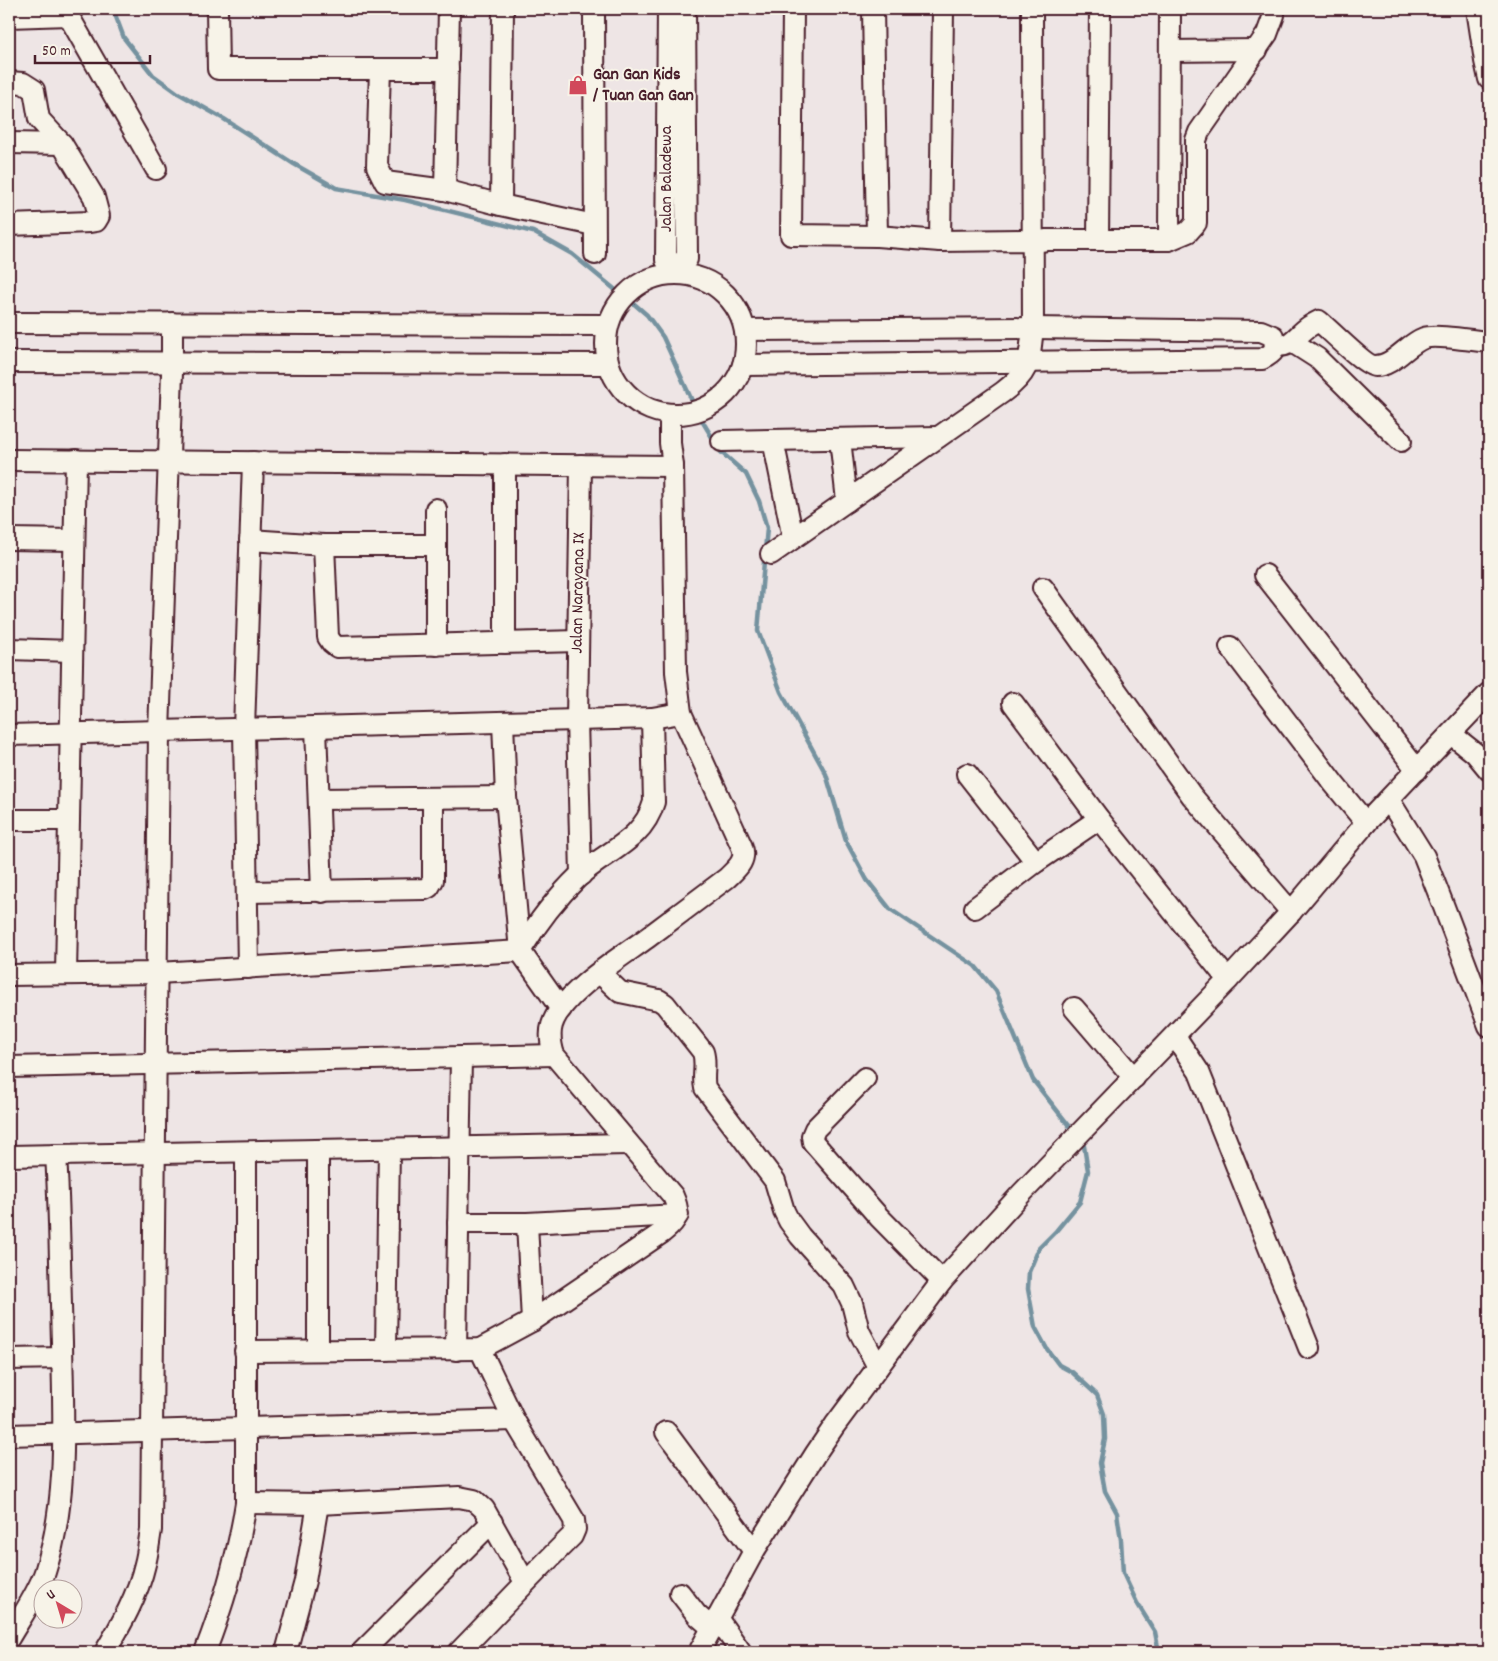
<svg xmlns="http://www.w3.org/2000/svg" width="1498" height="1661" viewBox="0 0 1498 1661" font-family="Dekko,sans-serif">
<rect width="100%" height="100%" fill="#eee5e5"/>
<filter id="ink" filterUnits="userSpaceOnUse"><feTurbulence type="fractalNoise" baseFrequency=".02" numOctaves="2"/><feDisplacementMap in="SourceGraphic" scale="10" xChannelSelector="R" yChannelSelector="G"/><feConvolveMatrix kernelMatrix="1 2 1 2 8 2 1 2 1" color-interpolation-filters="sRGB"/></filter>
<g filter="url(#ink)">
<g fill="none" stroke-linecap="round" stroke-linejoin="round">
<!-- stream -->
<g stroke="#74929f" stroke-width="4.5">
<polyline points="113,9 124,38 153,75 178,93 224,119 294,164 336,188 405,200 533,232 572,254 618,292"/>
<polyline points="632,302 647,315 663,337 693,403"/>
<polyline points="701,419 721,452 746,474 759,501 767,528 758,631 781,692 826,774 846,841 867,880 890,909 975,966 996,991 1033,1080 1074,1132"/>
<polyline points="1080,1140 1084,1146 1088,1171 1080,1202 1056,1231 1039,1248 1029,1272 1028,1289 1035,1327 1047,1349 1059,1365 1072,1372 1097,1395 1104,1414 1105,1439 1100,1463 1105,1491 1117,1513 1121,1540 1123,1573 1137,1603 1155,1632 1159,1652"/>
</g>
<defs>
<g id="minor">
<polyline points="67,9 68,15 156,169"/>
<polyline points="217,9 218,69 448,69"/>
<polyline points="594,9 595,254"/>
<path d="M668 9 666 260C673 265 681 264 687 259L685 9"/>
<polyline points="793,9 791,235 877,236 940,241 1021,240 1033,242 1047,240 1169,240 1188,232 1196,223 1196,140 1199,132 1267,34 1274,15 1274,9"/>
<polyline points="873,9 877,236"/>
<polyline points="1477,9 1485,61 1489,79"/>
<polyline points="9,17 68,15"/>
<polyline points="1170,51 1257,50"/>
<polyline points="380,69 377,166 385,182 445,190 501,205 594,225"/>
<polyline points="9,82 23,83 34,90 39,119 62,144 94,197 99,216 96,221 90,222 9,225"/>
<polyline points="9,143 62,144"/>
<polyline points="445,190 449,9"/>
<polyline points="501,205 503,9"/>
<polyline points="1098,240 1100,9"/>
<polyline points="1169,240 1170,9"/>
<polyline points="940,241 943,9"/>
<circle cx="676" cy="344" r="70"/>
<polyline points="9,323 608,325"/>
<polyline points="1292,342 1317,358 1401,441"/>
<path d="M1275 345C1290 349 1297 335 1307 328 1311 325 1315 323 1319 321 1330 330 1365 366 1375 366 1394 366 1407 344 1424 338 1436 334 1475 341 1489 342"/>
<polyline points="9,362 608,364"/>
<path d="M743 365 1262 359C1274 353 1277 350 1273 336L1261 331 1033 328 745 330"/>
<polyline points="840,439 847,501"/>
<polyline points="773,440 793,538"/>
<polyline points="722,441 938,437"/>
<polyline points="9,460 673,466"/>
<polyline points="505,464 505,643"/>
<polyline points="9,539 74,540"/>
<polyline points="250,540 324,545 436,545"/>
<polyline points="324,545 328,637 332,643 337,647 578,641"/>
<path d="M771 554 1003 392C1031 371 1029 361 1033 328L1032 9"/>
<polyline points="1265,575 1417,770"/>
<polyline points="1043,588 1192,796 1291,912"/>
<polyline points="436,645 436,509"/>
<polyline points="1230,647 1334,784 1366,823"/>
<polyline points="9,649 72,651"/>
<polyline points="1013,703 1099,819 1228,980"/>
<polyline points="503,722 506,797 520,951 561,1009"/>
<polyline points="316,727 322,892"/>
<polyline points="1451,734 1475,753 1489,770"/>
<polyline points="9,735 652,718 681,713"/>
<polyline points="967,774 1036,862"/>
<polyline points="319,799 506,797"/>
<polyline points="1389,800 1424,856 1444,907 1489,1026"/>
<polyline points="9,820 69,820"/>
<polyline points="581,875 577,720 581,465"/>
<polyline points="247,892 425,889 429,887 433,880 433,798"/>
<polyline points="975,908 1036,862 1099,819"/>
<path d="M520 951C537 923 555 899 579 876 606 851 643 841 654 802L652 718"/>
<polyline points="248,968 244,729 253,462"/>
<path d="M600 973 620 992 659 1000 665 1004 703 1052C707 1064 702 1076 705 1088L775 1181 784 1211 789 1221 800 1236 844 1286 852 1303 859 1331 878 1367"/>
<polyline points="66,974 76,460"/>
<polyline points="9,975 158,973 520,951"/>
<polyline points="1074,1008 1134,1078"/>
<polyline points="1175,1036 1199,1072 1309,1348"/>
<polyline points="9,1067 554,1055"/>
<polyline points="865,1078 815,1129 812,1136 813,1142 879,1217 942,1281"/>
<polyline points="9,1156 628,1144"/>
<polyline points="458,1223 527,1223 678,1215"/>
<polyline points="527,1223 532,1321"/>
<polyline points="318,1350 318,1151"/>
<polyline points="386,1350 389,1149"/>
<polyline points="456,1350 461,1058"/>
<path d="M245 1351 480 1349 532 1321 663 1232C678 1220 681 1214 673 1196L554 1055C551 1045 549 1035 552 1025 561 994 621 957 647 938 674 918 700 898 727 878 736 869 747 861 742 847L681 713 676 672 673 466 670 443V415"/>
<polyline points="9,1359 62,1358"/>
<polyline points="666,1432 754,1551"/>
<polyline points="9,1435 514,1420"/>
<polyline points="246,1503 318,1504 459,1497 474,1500 484,1509 525,1582"/>
<polyline points="680,1593 697,1615 712,1628"/>
<polyline points="717,1618 741,1652"/>
<path d="M9 1638C20 1619 38 1593 45 1572 69 1498 63 1418 62 1342 60 1280 60 1217 56 1155"/>
<path d="M105 1652C121 1625 138 1595 145 1564 148 1553 149 1541 151 1530L159 732 172 373V323"/>
<path d="M205 1652C224 1603 238 1555 246 1503V1152"/>
<polyline points="286,1652 305,1581 318,1504"/>
<polyline points="362,1652 492,1522"/>
<path d="M459 1652C497 1613 533 1574 572 1536L575 1529 574 1520 514 1420 480 1349"/>
<polyline points="699,1652 754,1551 816,1453 835,1425 942,1281 1021,1194 1228,980 1291,912 1366,823 1489,693"/>
</g>
</defs>
<!-- minor casing -->
<use href="#minor" stroke="#4a1f2b" stroke-width="24"/>
<!-- minor -->
<use href="#minor" stroke="#f7f3e8" stroke-width="20"/>
</g>
</g>
<!-- icons -->
<defs>
<symbol id="shop-bare" viewBox="-9 -9 18 18"><path d="M-5-2.5h2.3a2.7 3.5 0 0 1 5.4 0H5L5.5 6h-11ZM-1.5-2.5h3a1.5 2.3 0 0 0-3 0Z" fill="#d1495b" stroke="#f7f3e8" stroke-width="2.5" paint-order="stroke"/></symbol>
</defs>
<g fill-rule="evenodd">
<use href="#shop-bare" x="564" y="71" width="28" height="28"/>
</g>
<g text-anchor="middle" dominant-baseline="central" stroke-width="4" stroke-linejoin="round" paint-order="stroke">
<!-- poi labels -->
<g font-size="18" font-weight="bold" fill="#4a1f2b" stroke="#f7f3e8" text-anchor="start">
<text x="593" y="75">Gan Gan Kids<tspan x="593" dy="21">/ Tuan Gan Gan</tspan></text>
</g>
<!-- street labels -->
<g font-size="18" fill="#4a1f2b" stroke="#f7f3e8">
<text transform="translate(667 179) rotate(-90)">Jalan Baladewa</text>
<text transform="translate(579 593) rotate(-89)">Jalan Narayana IX</text>
</g>
</g>
<!-- margin -->
<rect width="1498" height="1661" fill="none" stroke="#f7f3e8" stroke-width="30"/>
<rect x="15" y="15" width="1468" height="1631" fill="none" stroke="#4a1f2b" stroke-width="2" filter="url(#ink)"/>
<!-- north arrow -->
<g transform="translate(58 1604) rotate(322)"><circle r="24" fill="#f7f3e8" stroke="#b29e9c"/>
<path d="M0-4L9 19L0 12L-9 19Z" fill="#d1495b"/>
<text y="-8" font-size="14" font-weight="bold" text-anchor="middle" fill="#4a1f2b">U</text>
</g>
<!-- scale -->
<path d="M35 55v8h115v-8" fill="none" stroke="#4a1f2b" stroke-width="2.5"/>
<text x="42" y="55" font-size="15" fill="#4a1f2b" stroke="#f7f3e8" stroke-width="4" paint-order="stroke">50 m</text>
</svg>
